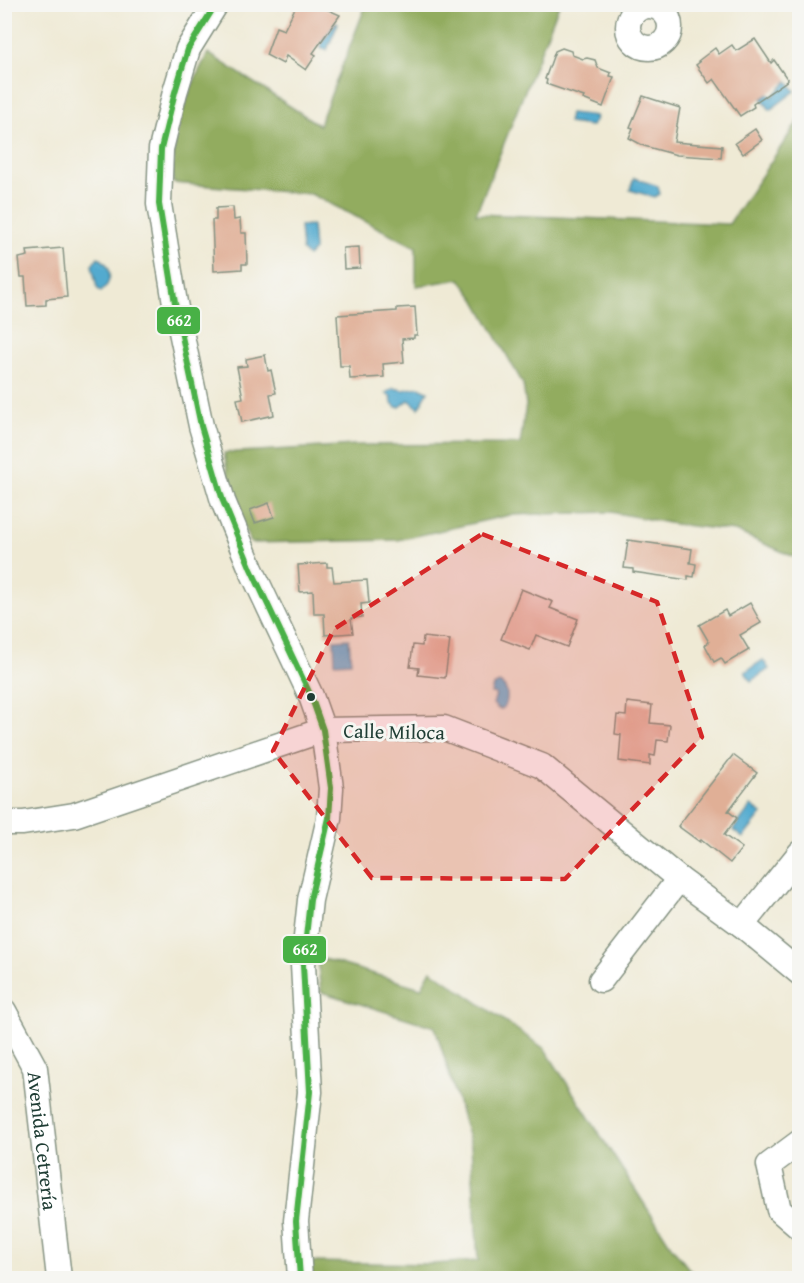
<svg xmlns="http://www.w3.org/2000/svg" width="804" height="1283" viewBox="0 0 804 1283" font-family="'Gentium Book Plus',serif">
<rect width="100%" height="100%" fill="#f6f6f2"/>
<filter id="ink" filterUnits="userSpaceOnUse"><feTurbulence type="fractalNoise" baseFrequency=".0167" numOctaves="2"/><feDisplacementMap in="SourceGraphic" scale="12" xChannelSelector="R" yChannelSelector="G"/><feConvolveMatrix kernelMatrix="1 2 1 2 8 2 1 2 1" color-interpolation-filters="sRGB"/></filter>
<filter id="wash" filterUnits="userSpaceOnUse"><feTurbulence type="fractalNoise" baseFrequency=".008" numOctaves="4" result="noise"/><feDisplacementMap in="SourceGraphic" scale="24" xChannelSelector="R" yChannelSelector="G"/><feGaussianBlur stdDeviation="1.35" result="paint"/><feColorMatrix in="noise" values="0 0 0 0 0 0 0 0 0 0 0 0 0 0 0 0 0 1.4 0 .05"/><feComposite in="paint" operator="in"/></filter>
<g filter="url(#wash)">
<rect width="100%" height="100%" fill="#efead5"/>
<!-- forest -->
<g fill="#92ac5e" stroke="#587449" stroke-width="1.5">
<path d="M366 5H559L476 214 729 224 799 120V559L735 531 674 524 611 512 510 515 398 540 251 543 233 502 224 453 355 445 520 444 526 405 523 384 475 299 460 279 416 286V247L311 194 173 183C171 133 185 96 208 53L319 125Z"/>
<polygon points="317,957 421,988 431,970 545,1049 672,1247 696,1278 313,1278 310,1262 433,1264 478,1261 471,1145 435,1027 321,992"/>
</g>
<!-- water -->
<g fill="#52aacf" stroke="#387482" stroke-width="1.5">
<polygon points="336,22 338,23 327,50 320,48 324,37 326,37"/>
<polygon points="788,81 795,91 770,110 762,99 768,94 772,97"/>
<polygon points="570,113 596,116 595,121 591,126 568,123"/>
<polygon points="634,178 658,186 660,194 654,197 630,190"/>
<polygon points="312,225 314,250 308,256 302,251 300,226"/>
<path d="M98 257C113 266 113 281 101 292L97 288 92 265Z"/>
<polygon points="419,387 428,391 419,408 409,400 400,407 396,407 392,403 391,397 386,393 394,388 403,390"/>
<polygon points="349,639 351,662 335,663 334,640"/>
<polygon points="763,660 769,669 751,681 745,672"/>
<path d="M499 683C508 687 508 696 506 704L502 709H498L493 704 496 694 491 693 493 686Z"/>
<polygon points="751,806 762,814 743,838 733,830"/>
</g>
<g id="blocks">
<!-- building -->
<g fill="#e0af96">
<polygon points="297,4 315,4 340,15 313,53 316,55 306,70 286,56 283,64 266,55 276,27 284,30"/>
<polygon points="755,39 771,63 774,60 788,80 753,104 754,107 740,116 714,79 709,83 696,65 700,62 698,61 715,48 719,54 732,45 736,51"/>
<polygon points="562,48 571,51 572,55 583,59 587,58 595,60 598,68 611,73 610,76 614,77 603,107 583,99 584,97 546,84 547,80 545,79 555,51"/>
<polygon points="643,96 680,108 674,142 722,146 721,158 677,155 644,146 629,138 633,128 630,127"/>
<polygon points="755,129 762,140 743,154 735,143"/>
<polygon points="233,207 234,220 240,219 241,233 246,233 247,264 242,264 242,269 214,271 212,220 216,220 216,208"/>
<polygon points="359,247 360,268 344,269 343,248"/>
<polygon points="63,248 67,297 46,299 46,305 27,306 25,277 21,277 19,258 28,256 27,251"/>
<polygon points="415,307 417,335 414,335 414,338 402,339 404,362 383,364 384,377 350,379 349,366 340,366 337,315 397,311 397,308"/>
<polygon points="265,355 268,371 271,370 276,393 270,394 274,415 242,422 237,399 243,398 237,367 247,366 246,359"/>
<polygon points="269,503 274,517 255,523 250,510"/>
<polygon points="628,540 692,549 690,563 696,564 694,577 688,576 688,580 633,572 633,569 624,568"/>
<polygon points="327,563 327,567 332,567 334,582 367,580 369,603 361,604 362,617 351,618 353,633 325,635 324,614 314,614 313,591 300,592 298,565"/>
<polygon points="521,589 553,602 550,608 578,619 567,647 536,635 530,650 501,639"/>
<polygon points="750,603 761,623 740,635 749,650 725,664 721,658 714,662 705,645 709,642 699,625 725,610 728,616"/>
<polygon points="423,637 450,640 445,678 418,675 419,668 410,667 413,645 422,646"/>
<polygon points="627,702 652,705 650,723 670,725 668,741 657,740 655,756 650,755 650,765 619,761 621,735 615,734 617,715 626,716"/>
<polygon points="733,755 757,773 728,811 737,818 724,835 742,848 730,863 701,840 700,842 678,826"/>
</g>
</g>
</g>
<g filter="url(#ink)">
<use href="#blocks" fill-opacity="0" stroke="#879484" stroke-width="1.5"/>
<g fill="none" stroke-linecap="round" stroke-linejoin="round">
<defs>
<g id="minor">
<polyline points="216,4 188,49 175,92 161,149 159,204 175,303 201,426 223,501 251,569 311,696 323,730 331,788 329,818 310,900 303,965 310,1092 296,1221 300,1278"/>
<circle cx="649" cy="27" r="21"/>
<polyline points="4,823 23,823 74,815 323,730 444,728 542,766 679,879 742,925 800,973"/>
<polyline points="742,925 800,853"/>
<polyline points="601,980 679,879"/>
<path id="s1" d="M4 1011 35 1068 59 1278"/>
<polyline points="800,1142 769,1165 779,1210 800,1228"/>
</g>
</defs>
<!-- minor casing -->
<use href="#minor" stroke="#879484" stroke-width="27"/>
<!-- minor -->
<use href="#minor" stroke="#fff" stroke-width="24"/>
<defs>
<polyline id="bus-1" points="216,4 188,49 175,92 161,149 159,204 175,303 201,426 223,501 251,569 311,696 323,730 331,788 329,818 310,900 303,965 310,1092 296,1221 300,1278"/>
</defs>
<!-- bus-1 casing -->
<use href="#bus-1" stroke="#f6f6f2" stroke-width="10"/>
<!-- bus-1 -->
<use href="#bus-1" stroke="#48b146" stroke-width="6"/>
</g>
</g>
<!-- marked area -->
<path fill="#d62828" fill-opacity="0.2" stroke="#d62828" stroke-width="4.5" stroke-dasharray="12 8" stroke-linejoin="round" d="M482 534 657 602 702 737 565 879 372 878 273 751 334 629Z"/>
<!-- markers -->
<circle fill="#1f3d34" stroke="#f6f6f2" stroke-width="2" cx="311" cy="697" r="5"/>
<g text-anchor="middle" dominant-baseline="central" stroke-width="6" stroke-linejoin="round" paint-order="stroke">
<!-- street labels -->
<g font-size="20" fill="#1f3d34" stroke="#f6f6f2">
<text transform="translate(394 731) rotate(1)">Calle Miloca</text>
<text stroke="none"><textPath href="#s1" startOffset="138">Avenida Cetrería</textPath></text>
</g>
</g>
<g stroke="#f6f6f2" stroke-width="2">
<rect x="156" y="306" width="45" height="29" rx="6" fill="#48b146"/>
<rect x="282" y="935" width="45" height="29" rx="6" fill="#48b146"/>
</g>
<g font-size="16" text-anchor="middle" font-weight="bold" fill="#fff">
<text x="179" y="326">662</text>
<text x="305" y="955">662</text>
</g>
<!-- margin -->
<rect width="804" height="1283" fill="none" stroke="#f6f6f2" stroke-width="24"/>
</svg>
